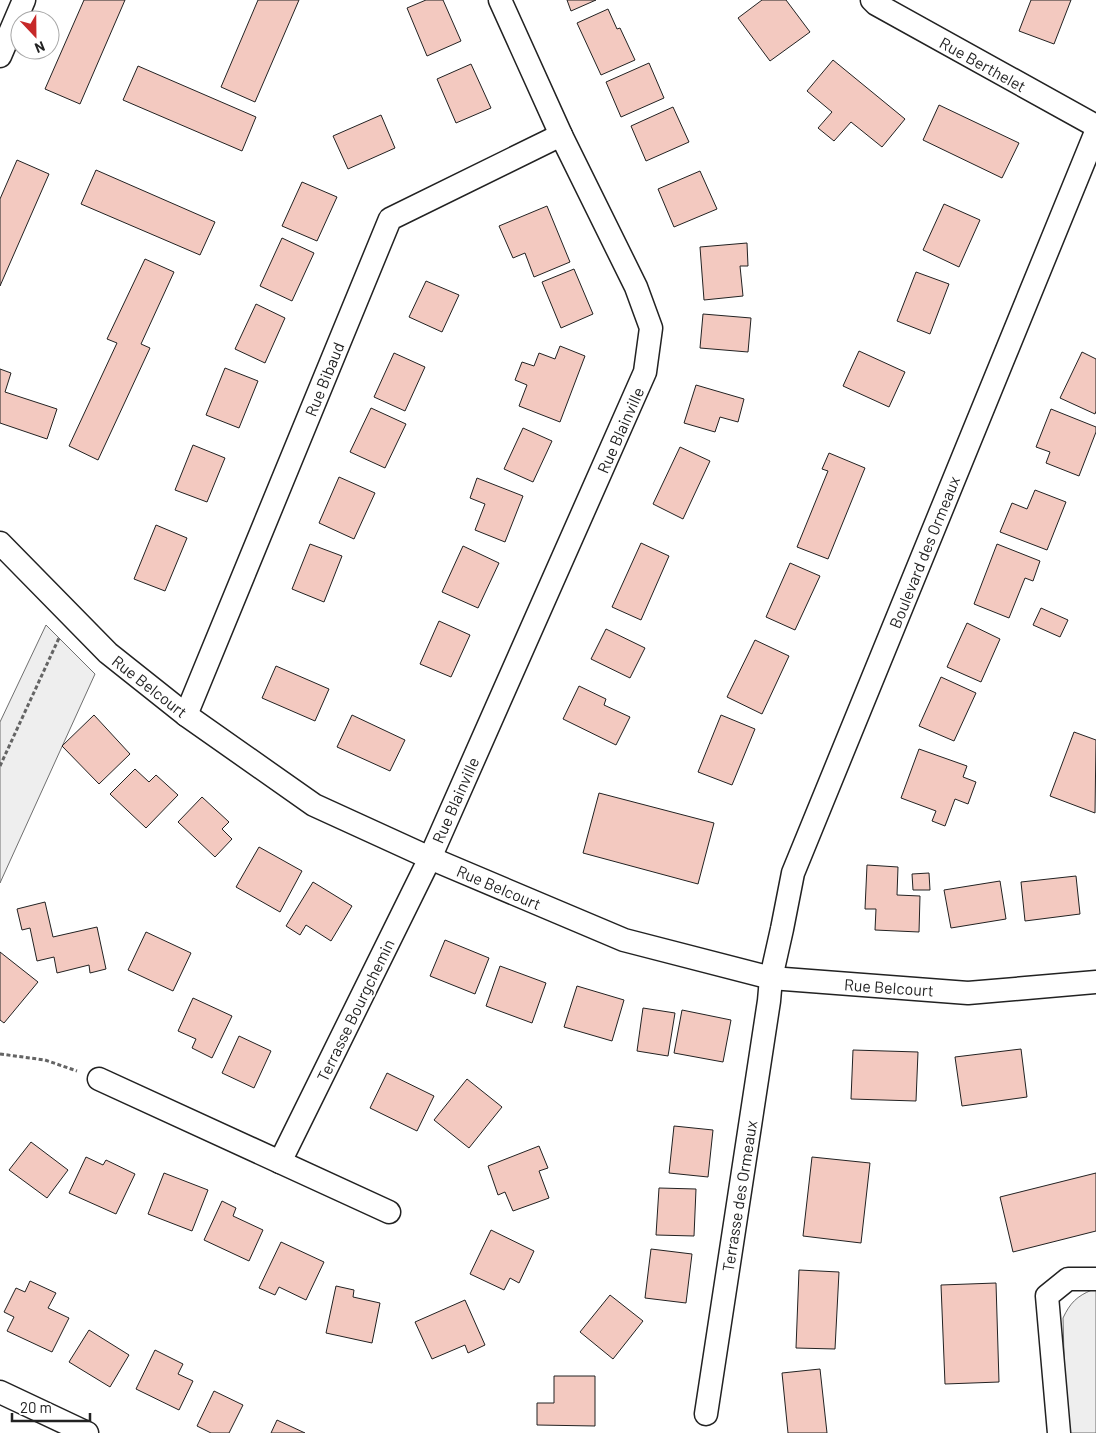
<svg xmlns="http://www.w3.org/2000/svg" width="1096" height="1433" viewBox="0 0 1096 1433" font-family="Barlow,sans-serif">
<rect width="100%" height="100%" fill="#fff"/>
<!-- green -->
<g fill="#eee" stroke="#6f6f6f">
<polygon points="46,625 95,674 0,883 0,722"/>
<path d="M1092 1290H1096V1433H1066L1063 1318C1070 1303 1077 1296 1092 1290Z"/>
</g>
<!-- building -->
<g fill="#f3c9c0" stroke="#222">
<polygon points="84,0 125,0 80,104 45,89"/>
<polygon points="258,0 299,0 255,102 221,87"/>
<polygon points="426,0 443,0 461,41 427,56 407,8"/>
<polygon points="567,0 596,0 571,11"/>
<polygon points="762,0 786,0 810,32 770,61 738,18"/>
<polygon points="1031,0 1071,0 1054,44 1019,31"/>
<polygon points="608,9 617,29 620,28 635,60 601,75 577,23"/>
<polygon points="833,60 905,119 882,147 851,122 834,141 818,128 832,112 807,91"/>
<polygon points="649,63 664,98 621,117 606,82"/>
<polygon points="471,64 491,108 456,123 437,79"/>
<polygon points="138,66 256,117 242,151 123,100"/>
<polygon points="939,105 1019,143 1002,178 923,140"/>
<polygon points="673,107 689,142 646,161 631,126"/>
<polygon points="381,115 395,148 348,169 333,136"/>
<polygon points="17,160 49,174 0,286 0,199"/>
<polygon points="96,170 215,222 200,255 81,204"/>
<polygon points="700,171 717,209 674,227 658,189"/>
<polygon points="302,182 337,197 317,241 282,226"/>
<polygon points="944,204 980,220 959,267 923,250"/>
<polygon points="547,206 570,262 534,277 525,253 513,258 499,226"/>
<polygon points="282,238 314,253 292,301 260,286"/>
<polygon points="747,243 748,266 740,266 743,296 704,300 700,247"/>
<polygon points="145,259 174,272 141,344 150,348 98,460 69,446 117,343 107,339"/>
<polygon points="574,269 593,314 561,328 542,282"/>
<polygon points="916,272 949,284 930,334 897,321"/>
<polygon points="426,281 459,295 442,332 409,317"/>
<polygon points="256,304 285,318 265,363 235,349"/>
<polygon points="703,314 751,318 748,352 700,348"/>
<polygon points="560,346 585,356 560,422 519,406 527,385 515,380 522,362 534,366 539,353 555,359"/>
<polygon points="859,351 905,372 889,407 843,386"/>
<polygon points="1082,352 1096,359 1096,411 1095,414 1060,398"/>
<polygon points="394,353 425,367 405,411 374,397"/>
<polygon points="225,368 258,381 239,428 206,415"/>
<polygon points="0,369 11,373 5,392 57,409 47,439 0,423"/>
<polygon points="696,385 744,399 738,422 720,417 715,432 684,423"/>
<polygon points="371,408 406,424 385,468 350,452"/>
<polygon points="1051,409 1096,427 1096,432 1079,476 1046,463 1050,452 1036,447"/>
<polygon points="523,428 552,441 533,482 504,469"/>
<polygon points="193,445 225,458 207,502 175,490"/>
<polygon points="680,447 710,461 683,519 653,504"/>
<polygon points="829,453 865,468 828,559 797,547 828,471 822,469"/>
<polygon points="339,477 375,493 354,539 319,523"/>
<polygon points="477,478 523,496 505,542 475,530 485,504 470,498"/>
<polygon points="1035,490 1066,502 1047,550 1000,532 1012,503 1027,509"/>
<polygon points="156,525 187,538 165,591 134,579"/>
<polygon points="641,543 669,556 641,620 612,607"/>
<polygon points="310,544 342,556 324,602 292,589"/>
<polygon points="997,544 1040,561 1033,581 1025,578 1009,618 974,604"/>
<polygon points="463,546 499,563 478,608 442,592"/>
<polygon points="790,563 820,576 795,630 766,617"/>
<polygon points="1041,608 1068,620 1060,637 1033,625"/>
<polygon points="439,621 470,635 451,677 420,664"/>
<polygon points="967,623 1000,639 981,682 947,667"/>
<polygon points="606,629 645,648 630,678 591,659"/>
<polygon points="755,640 789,656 762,714 727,697"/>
<polygon points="276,666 329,689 315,721 262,698"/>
<polygon points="941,677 976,693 954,741 919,726"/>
<polygon points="579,686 606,699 604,705 630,717 616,745 563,719"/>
<polygon points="94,715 130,754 99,784 62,746"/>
<polygon points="352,715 405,740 390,771 337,747"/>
<polygon points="721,715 755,729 732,785 698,772"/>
<polygon points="1074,732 1096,740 1095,813 1050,796"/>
<polygon points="919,749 967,766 963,777 976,782 968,804 955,799 945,826 932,821 936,811 901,798"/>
<polygon points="135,769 149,782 156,775 178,795 146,828 110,794"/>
<polygon points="599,793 714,823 698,884 583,853"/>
<polygon points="202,797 229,822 222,829 232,839 215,857 178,822"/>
<polygon points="259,847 302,871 280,912 236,887"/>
<polygon points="867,865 898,867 897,895 920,896 919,932 875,930 876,909 865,909"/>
<polygon points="929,873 930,890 913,890 912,874"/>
<polygon points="1076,876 1080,914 1025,921 1021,882"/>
<polygon points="1000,881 1006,919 951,928 944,890"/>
<polygon points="313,882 352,906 331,941 306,925 300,935 286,926"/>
<polygon points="45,902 53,937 97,927 106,969 90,973 89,965 57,973 54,957 37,961 30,928 22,930 17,909"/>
<polygon points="146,932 191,953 173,991 128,970"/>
<polygon points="445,940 489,958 475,994 430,976"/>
<polygon points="0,952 38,982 4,1023 0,1020"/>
<polygon points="500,966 546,983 532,1023 486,1006"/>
<polygon points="577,986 624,1000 612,1041 564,1027"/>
<polygon points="193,998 232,1016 212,1058 192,1048 196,1039 178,1031"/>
<polygon points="643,1008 675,1013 668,1056 637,1051"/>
<polygon points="682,1010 731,1020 723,1062 674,1053"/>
<polygon points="239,1036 271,1051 254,1088 222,1073"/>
<polygon points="1021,1049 1027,1097 962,1106 955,1057"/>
<polygon points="853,1050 918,1052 916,1101 851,1099"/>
<polygon points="387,1073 434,1096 417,1131 370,1108"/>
<polygon points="467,1079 502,1107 469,1148 434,1120"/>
<polygon points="674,1126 713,1130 708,1177 669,1173"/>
<polygon points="31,1142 68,1170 47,1198 9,1170"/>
<polygon points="539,1146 548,1168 539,1171 549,1198 513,1211 505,1192 498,1195 488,1166"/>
<polygon points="86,1157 103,1165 106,1160 135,1174 116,1214 69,1193"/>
<polygon points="812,1157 870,1163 861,1243 803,1236"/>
<polygon points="164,1173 208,1190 192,1231 148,1214"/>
<polygon points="1096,1173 1096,1231 1013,1252 1000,1197"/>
<polygon points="659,1188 696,1189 694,1236 656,1235"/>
<polygon points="222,1201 236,1208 233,1216 263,1230 249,1261 204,1240"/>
<polygon points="491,1230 534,1251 519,1283 510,1278 504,1290 470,1274"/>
<polygon points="281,1242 324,1262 306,1300 279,1287 275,1295 259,1288"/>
<polygon points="651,1249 692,1254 686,1303 645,1298"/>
<polygon points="799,1270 839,1272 835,1349 796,1348"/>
<polygon points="30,1281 56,1293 48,1308 69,1318 52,1352 7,1331 14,1317 4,1312 16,1288 25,1292"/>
<polygon points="996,1283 999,1382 945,1384 941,1285"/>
<polygon points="336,1286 354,1290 353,1297 380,1303 372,1343 326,1333"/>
<polygon points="610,1295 643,1321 613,1359 580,1332"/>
<polygon points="465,1300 485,1345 468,1353 465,1345 432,1359 415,1322"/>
<polygon points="89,1330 129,1355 110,1387 69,1362"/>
<polygon points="155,1350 183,1364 178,1374 193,1381 179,1410 136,1389"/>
<polygon points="820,1369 827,1433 788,1433 782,1373"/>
<polygon points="554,1376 595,1376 595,1426 537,1425 537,1403 554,1403"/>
<polygon points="214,1391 243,1405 229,1433 211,1433 197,1426"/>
<polygon points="277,1420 305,1433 271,1433"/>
</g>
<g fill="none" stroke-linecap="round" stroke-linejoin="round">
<defs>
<g id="minor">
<polyline points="872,0 876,4 1096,126"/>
<polyline points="0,56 24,0"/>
<polyline points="0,543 108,653 186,715 314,805 430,858 624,940 771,978 968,993 1096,982"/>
<polyline points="186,715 390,219 561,135"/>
<polyline points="99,1079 389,1212"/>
<polyline points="280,1162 430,858 645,372 651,328 636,287 561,135 500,0"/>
<polyline points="0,1392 87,1433"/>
<polyline points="706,1414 769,1001 771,978 782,929 793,873 1096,132"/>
<polyline points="1059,1433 1047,1296 1068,1279 1096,1279"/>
</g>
</defs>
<!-- minor casing -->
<use href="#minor" stroke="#222" stroke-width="25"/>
<!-- path -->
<g stroke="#646464" stroke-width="3" stroke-dasharray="4 2.5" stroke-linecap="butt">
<polyline points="0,766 59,638"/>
<polyline points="0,1054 45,1060 77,1071"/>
</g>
<!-- minor -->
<use href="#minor" stroke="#fff" stroke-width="22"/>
</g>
<g text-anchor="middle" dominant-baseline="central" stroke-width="4" stroke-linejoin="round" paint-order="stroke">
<!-- street labels -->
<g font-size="16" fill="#222" stroke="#fff">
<text transform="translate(983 64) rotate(29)">Rue Berthelet</text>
<text transform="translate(324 379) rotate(-68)">Rue Bibaud</text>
<text transform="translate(620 430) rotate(-66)">Rue Blainville</text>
<text transform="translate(924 552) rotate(-68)">Boulevard des Ormeaux</text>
<text transform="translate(150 686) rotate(38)">Rue Belcourt</text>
<text transform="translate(455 800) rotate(-66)">Rue Blainville</text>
<text transform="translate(499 887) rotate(23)">Rue Belcourt</text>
<text transform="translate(889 987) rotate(4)">Rue Belcourt</text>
<text transform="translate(355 1010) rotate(-64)">Terrasse Bourgchemin</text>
<text transform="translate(739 1196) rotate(-81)">Terrasse des Ormeaux</text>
</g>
</g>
<!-- north arrow -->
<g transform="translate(35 35) rotate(158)"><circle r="24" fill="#ffffff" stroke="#a7a7a7"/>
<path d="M0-4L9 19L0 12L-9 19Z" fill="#c62828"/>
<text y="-8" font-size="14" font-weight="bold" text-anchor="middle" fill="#222222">N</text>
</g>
<!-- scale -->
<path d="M12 1413v8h78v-8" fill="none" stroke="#222222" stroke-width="2.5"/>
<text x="20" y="1413" font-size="15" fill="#222222" stroke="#ffffff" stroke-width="4" paint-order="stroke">20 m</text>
</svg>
